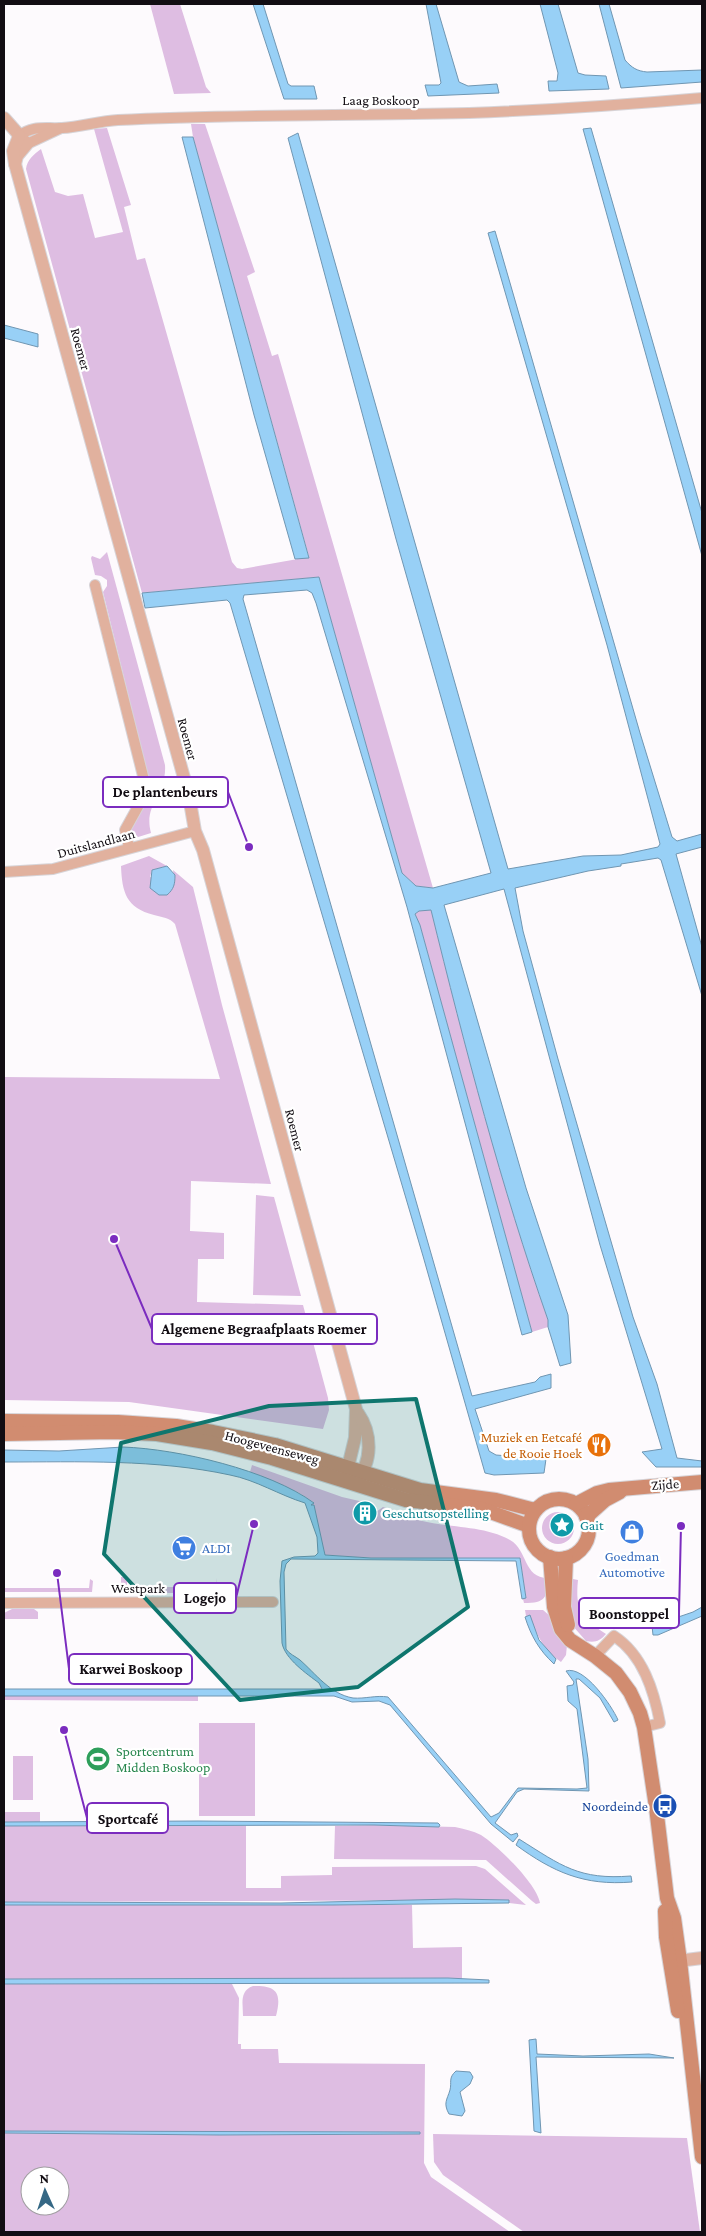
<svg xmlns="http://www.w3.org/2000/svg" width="706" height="2236" viewBox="0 0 706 2236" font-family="'Crimson Pro',serif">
<rect width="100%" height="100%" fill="#fdfafd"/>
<!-- green -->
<g fill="#debde2" fill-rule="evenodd">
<polygon points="150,4 180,4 206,87 211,93 174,94"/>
<path d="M191 124H205L255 272 247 276 272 356 278 354 433 888 416 886 402 873 319 577 142 593 26 169C27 160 34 154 41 149L55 192 68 196 83 194 95 238 123 232 94 129 107 128 131 205 124 207 137 260 145 258 232 562 237 568 242 569 309 557 193 137Z"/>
<path d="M107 552 165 765C167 795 143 804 151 833L135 838 131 830 152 792 103 592 107 586V580L101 576 95 575 91 558 92 556 100 559Z"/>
<path d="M149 856 167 866 152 870 150 877 175 883 173 870 193 887 222 1005 271 1184 191 1181 190 1231 224 1233V1259H198L197 1302 303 1305 328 1398 329 1410 323 1429 129 1402 4 1400V1077L220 1079 175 924C170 918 162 917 154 915 126 908 122 892 121 866Z"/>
<path d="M427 909 431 910C465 1047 501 1186 548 1320V1327L532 1332 420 925 415 914 419 911Z"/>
<polygon points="256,1195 274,1197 301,1296 253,1295"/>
<path d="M252 1465 342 1497 368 1503 373 1508 372 1510 376 1512 383 1507C397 1512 412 1519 427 1522 454 1528 485 1526 510 1540 528 1550 523 1578 548 1578 547 1598 546 1603 524 1603L523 1599 526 1598 520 1558H371L325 1555 310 1505 313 1502 299 1493 250 1472Z"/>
<circle cx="558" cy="1528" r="16"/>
<polygon points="121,1577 127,1577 127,1587 215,1587 217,1578 215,1593 121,1593"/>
<path d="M568 1578 578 1580C575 1610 581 1618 606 1634 600 1641 595 1643 586 1641L572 1625Z"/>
<polygon points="90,1579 93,1581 92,1592 4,1592 4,1588 89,1588"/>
<polygon points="12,1609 34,1609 38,1612 38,1619 4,1619 4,1613"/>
<path d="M525 1610H543L550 1616 567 1645 566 1655 561 1662C544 1651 536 1634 530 1616H526Z"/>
<polygon points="4,1696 198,1696 198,1701 4,1700"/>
<rect x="199" y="1723" width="56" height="93"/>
<rect x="13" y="1756" width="20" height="44"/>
<rect x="4" y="1812" width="36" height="10"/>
<path d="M374 1825 455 1827C464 1829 473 1831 481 1835 498 1846 537 1884 540 1903L536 1904 532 1901 486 1860 334 1859 335 1826Z"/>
<polygon points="4,1826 246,1826 246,1888 281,1888 281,1876 332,1875 332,1867 476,1866 485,1869 526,1905 509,1903 509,1900 4,1902"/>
<polygon points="4,1905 412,1905 413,1948 462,1947 462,1980 448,1978 4,1979"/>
<path d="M231 1982 239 1998 238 2044H241V2049H278L279 2063 425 2064 424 2163 431 2177 510 2232H4V2133L219 2135 420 2134V2132L4 2131V1984ZM30 2176H60V2206H30Z"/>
<path d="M253 1986C277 1985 282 1993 276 2016H243C243 2004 239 1991 253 1986Z"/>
<polygon points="433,2134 687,2138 700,2232 524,2232 443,2175 434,2162"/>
</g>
<!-- water -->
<g fill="#98d0f6" stroke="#7096b2">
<polygon points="253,4 263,4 288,84 291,86 314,86 317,99 284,99"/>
<polygon points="426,4 436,4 459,82 468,86 497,84 499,93 428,96 425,85 439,85 441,83"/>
<polygon points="540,4 558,4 578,73 585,75 606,76 609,89 549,91 548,81 557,81 558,73"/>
<path d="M599 4H609L625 60C632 68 637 71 647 72L702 70V82L621 88Z"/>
<polygon points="591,128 702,513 702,556 583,129"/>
<path d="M298 133 508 869 583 856 621 855 658 847 660 844 607 645 488 233 495 231 640 733 672 837 677 841 702 834V847L676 854 702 947V996L661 860 658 858 621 864V866L588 871 515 888 523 931 558 1059 633 1317 657 1384 677 1458 702 1461V1467H656L642 1452 662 1449 600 1245 504 889 444 905 526 1188 568 1315 571 1363 560 1366 548 1327V1320C501 1186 465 1048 431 910L419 911 415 914 420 925 532 1332 522 1335 407 907 316 603 312 593 307 590 244 595 243 599 472 1396 535 1382 540 1377 551 1374V1388L475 1409 489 1451 496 1455 546 1459 544 1473 494 1475 485 1473 423 1256 230 603 227 600 145 608 142 593 319 577 402 873 416 886 433 888 491 873 396 539 288 138Z"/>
<polygon points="182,137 193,137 309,558 295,559 254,415"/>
<polygon points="4,325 38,334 38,347 4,338"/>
<path d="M167 866 175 875C175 884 174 889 167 895H159L150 888 152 870Z"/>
<path d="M123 1447C178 1449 269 1470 314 1503L311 1505H314L325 1555 371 1558H520L526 1598 522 1599 516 1561 291 1559 286 1564 284 1572 286 1649C289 1654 295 1656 300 1660 316 1674 330 1694 353 1698 365 1699 376 1695 388 1697L491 1817 499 1813 518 1788 577 1789 587 1788 577 1709 568 1701 567 1686 573 1685 574 1682 566 1671C584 1665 612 1706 618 1720L614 1722 600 1698 579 1679H576L588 1759 589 1791 524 1789 517 1792 495 1823 511 1835 517 1833 518 1836 513 1842 491 1824 390 1705 379 1701 352 1702 334 1696H4V1689H322L319 1683C307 1674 285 1659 282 1643L280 1581 282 1561 294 1557 315 1556 318 1553 317 1537 305 1503C279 1495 256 1480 230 1475 156 1459 79 1462 4 1462V1450L59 1451Z"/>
<polygon points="702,1607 702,1616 658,1635 653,1635 652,1626 693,1612"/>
<path d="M530 1615 539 1640 556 1659 554 1664C539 1650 531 1636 525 1617Z"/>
<polygon points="198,1821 438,1823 440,1825 439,1827 374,1825 4,1826 4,1822"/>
<path d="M519 1839C562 1866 579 1880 631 1876L632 1882C584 1886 553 1872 516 1845Z"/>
<polygon points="455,1899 509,1900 509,1903 333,1905 4,1905 4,1902 281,1903"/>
<polygon points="448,1978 489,1980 489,1983 4,1984 4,1979"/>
<polygon points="536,2039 537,2054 583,2056 649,2054 674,2058 536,2057 541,2133 534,2131 529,2040"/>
<path d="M456 2071 470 2072 473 2077 470 2084 460 2092 465 2111 462 2116 449 2114C443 2103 447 2100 450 2090 452 2082 448 2078 456 2071Z"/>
<polygon points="4,2131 420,2132 420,2134 219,2135 4,2133"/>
</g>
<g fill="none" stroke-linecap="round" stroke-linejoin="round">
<defs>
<g id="minor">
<path d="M19 136C33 125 45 129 62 128 81 127 99 121 118 120 235 114 352 116 469 113 547 110 624 105 702 98"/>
<polyline points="27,144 61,128"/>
<polyline points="95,585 145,784 145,794 125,830 129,847"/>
<polyline points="4,872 53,869 195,831"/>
<polyline points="4,1603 273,1602"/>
<path d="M595 1656 614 1636C643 1655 654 1691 660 1723L644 1727"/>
</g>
<g id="tertiary">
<polyline points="4,118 27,144 17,156 15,164"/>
<polyline points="19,136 13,151 15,164 189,796 195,831 203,850 356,1409 355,1438 348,1467 350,1477"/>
<path d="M356 1480C373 1462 372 1433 358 1413"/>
<polyline points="670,1962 702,1958"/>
</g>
<g id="secondary">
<polyline points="4,1421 118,1422 176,1426 213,1432 275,1445 420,1490 496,1500 535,1510"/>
<polyline points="4,1434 113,1432 157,1434 212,1443 272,1458 406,1500 482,1509 529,1526"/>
<circle cx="559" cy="1529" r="30"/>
<polyline points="576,1504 597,1493 609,1490 702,1482"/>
<polyline points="586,1517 605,1500 620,1492"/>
<polyline points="550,1557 554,1607 561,1629 570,1640 595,1656 616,1673 630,1692 640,1713 644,1727 656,1807 667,1898 674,1918 680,1961 702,2157"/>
<polyline points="566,1558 564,1607 568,1625"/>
<polyline points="665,1911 666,1937 678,2011"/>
</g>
</defs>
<!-- minor casing -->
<use href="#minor" stroke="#d7d4d8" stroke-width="12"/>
<!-- tertiary casing -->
<use href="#tertiary" stroke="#d7d4d8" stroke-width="14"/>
<!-- secondary casing -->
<use href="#secondary" stroke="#d7d4d8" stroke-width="16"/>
<!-- minor -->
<use href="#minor" stroke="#e1b19e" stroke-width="10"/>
<!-- tertiary -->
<use href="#tertiary" stroke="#e1b19e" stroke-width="12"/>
<!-- secondary -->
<use href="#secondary" stroke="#d18c70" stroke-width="14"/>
</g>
<!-- marked area -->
<path fill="#0f766e" fill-opacity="0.2" stroke="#0f766e" stroke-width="4" stroke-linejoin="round" d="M416 1399 468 1607 358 1687 240 1700 104 1554 121 1443 269 1406Z"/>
<!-- icons -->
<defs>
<symbol id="restaurant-disc" viewBox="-11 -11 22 22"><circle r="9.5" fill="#e8710a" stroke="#fff"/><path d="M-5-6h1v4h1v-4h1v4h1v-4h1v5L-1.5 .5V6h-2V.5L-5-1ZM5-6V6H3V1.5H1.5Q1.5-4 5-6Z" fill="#fff"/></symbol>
<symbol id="building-disc" viewBox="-11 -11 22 22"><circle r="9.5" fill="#0f9aa8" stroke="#fff"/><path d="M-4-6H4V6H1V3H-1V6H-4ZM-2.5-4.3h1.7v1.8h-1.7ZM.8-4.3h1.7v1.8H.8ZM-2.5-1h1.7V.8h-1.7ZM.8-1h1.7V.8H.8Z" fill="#fff"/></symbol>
<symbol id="sight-disc" viewBox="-11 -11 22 22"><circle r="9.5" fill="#0f9aa8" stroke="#fff"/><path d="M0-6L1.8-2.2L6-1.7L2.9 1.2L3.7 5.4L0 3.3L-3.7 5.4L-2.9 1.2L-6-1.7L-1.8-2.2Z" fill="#fff"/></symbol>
<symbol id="shop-disc" viewBox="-11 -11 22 22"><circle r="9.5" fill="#3f7fe0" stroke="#fff"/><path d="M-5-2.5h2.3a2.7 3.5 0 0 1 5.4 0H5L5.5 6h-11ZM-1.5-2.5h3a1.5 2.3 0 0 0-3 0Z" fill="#fff"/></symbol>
<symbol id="supermarket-disc" viewBox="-11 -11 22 22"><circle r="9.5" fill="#3f7fe0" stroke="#fff"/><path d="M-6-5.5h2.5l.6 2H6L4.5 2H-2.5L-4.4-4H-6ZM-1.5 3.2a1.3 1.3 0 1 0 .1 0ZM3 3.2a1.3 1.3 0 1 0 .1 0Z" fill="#fff"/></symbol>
<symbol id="stadium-disc" viewBox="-11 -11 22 22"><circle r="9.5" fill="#2e9e5b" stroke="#fff"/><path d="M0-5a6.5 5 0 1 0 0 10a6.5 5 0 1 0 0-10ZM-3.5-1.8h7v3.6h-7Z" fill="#fff"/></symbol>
<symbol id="bus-disc" viewBox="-11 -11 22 22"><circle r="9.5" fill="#1a4fb4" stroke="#fff"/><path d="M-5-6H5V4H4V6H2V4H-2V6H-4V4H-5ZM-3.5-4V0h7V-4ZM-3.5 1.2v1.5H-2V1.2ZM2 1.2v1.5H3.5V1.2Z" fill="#fff"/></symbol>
</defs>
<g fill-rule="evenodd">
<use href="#restaurant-disc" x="585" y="1431" width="28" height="28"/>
<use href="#building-disc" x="351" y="1499" width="28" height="28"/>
<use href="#sight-disc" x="548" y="1511" width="28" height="28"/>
<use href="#shop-disc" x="618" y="1518" width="28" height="28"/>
<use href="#supermarket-disc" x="170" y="1534" width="28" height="28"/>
<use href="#stadium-disc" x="84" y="1745" width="28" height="28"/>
<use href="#bus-disc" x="651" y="1792" width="28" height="28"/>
</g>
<g text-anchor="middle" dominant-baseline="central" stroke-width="4.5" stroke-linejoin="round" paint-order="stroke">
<!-- street labels -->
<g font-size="14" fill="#120d13" stroke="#fff">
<text x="381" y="100">Laag Boskoop</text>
<text transform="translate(81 349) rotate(75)">Roemer</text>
<text transform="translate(188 739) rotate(75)">Roemer</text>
<text transform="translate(96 843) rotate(-15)">Duitslandlaan</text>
<text transform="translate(295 1130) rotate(76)">Roemer</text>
<text transform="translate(272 1447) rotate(15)">Hoogeveenseweg</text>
<text transform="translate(665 1484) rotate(-4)">Zijde</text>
<text x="138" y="1588">Westpark</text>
</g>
<!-- food labels -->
<g font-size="14" fill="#c56008" stroke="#fff" text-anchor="end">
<text x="582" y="1437">Muziek en Eetcafé<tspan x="582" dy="16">de Rooie Hoek</tspan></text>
</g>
<!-- culture labels -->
<g font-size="14" fill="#0d838f" stroke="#fff" text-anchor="start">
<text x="382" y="1513">Geschutsopstelling</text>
<text x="580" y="1525">Gait</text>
</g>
<!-- shop labels -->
<g font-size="14" fill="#366cbe" stroke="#fff" text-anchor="start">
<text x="202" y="1548">ALDI</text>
<text x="632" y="1556" text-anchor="middle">Goedman<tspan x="632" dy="16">Automotive</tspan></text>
</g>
<!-- leisure labels -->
<g font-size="14" fill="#27864d" stroke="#fff" text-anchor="start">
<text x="116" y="1751">Sportcentrum<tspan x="116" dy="16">Midden Boskoop</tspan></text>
</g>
<!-- transit labels -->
<g font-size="14" fill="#164399" stroke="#fff" text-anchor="end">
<text x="648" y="1806">Noordeinde</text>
</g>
</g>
<!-- callouts -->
<path fill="none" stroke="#7b2cbf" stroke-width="2" d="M249 847L228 792M114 1239L152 1329M254 1524L236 1598M681 1526L679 1613M57 1573L69 1669M64 1730L87 1818"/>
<g fill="#7b2cbf" stroke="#fff" stroke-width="2">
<circle cx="249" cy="847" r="5"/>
<circle cx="114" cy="1239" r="5"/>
<circle cx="254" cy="1524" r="5"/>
<circle cx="681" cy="1526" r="5"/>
<circle cx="57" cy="1573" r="5"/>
<circle cx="64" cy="1730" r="5"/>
</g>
<g fill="#fff" stroke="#7b2cbf" stroke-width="2">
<rect x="103" y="777" width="125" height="30" rx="5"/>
<rect x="152" y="1314" width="225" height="30" rx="5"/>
<rect x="174" y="1583" width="62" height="30" rx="5"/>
<rect x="579" y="1598" width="100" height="30" rx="5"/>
<rect x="69" y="1654" width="123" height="30" rx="5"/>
<rect x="87" y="1803" width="81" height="30" rx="5"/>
</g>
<g font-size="15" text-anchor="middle" font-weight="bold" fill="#120d13">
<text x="165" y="797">De plantenbeurs</text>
<text x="264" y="1334">Algemene Begraafplaats Roemer</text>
<text x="205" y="1603">Logejo</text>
<text x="629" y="1619">Boonstoppel</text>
<text x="131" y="1674">Karwei Boskoop</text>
<text x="128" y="1824">Sportcafé</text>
</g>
<!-- border -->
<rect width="706" height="2236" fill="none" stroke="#120d13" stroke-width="10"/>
<!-- north arrow -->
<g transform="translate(45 2191) rotate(357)"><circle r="24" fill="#ffffff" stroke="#a09ea1"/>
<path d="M0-4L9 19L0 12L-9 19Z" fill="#356885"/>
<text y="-8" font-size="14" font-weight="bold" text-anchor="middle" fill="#120d13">N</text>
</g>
</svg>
